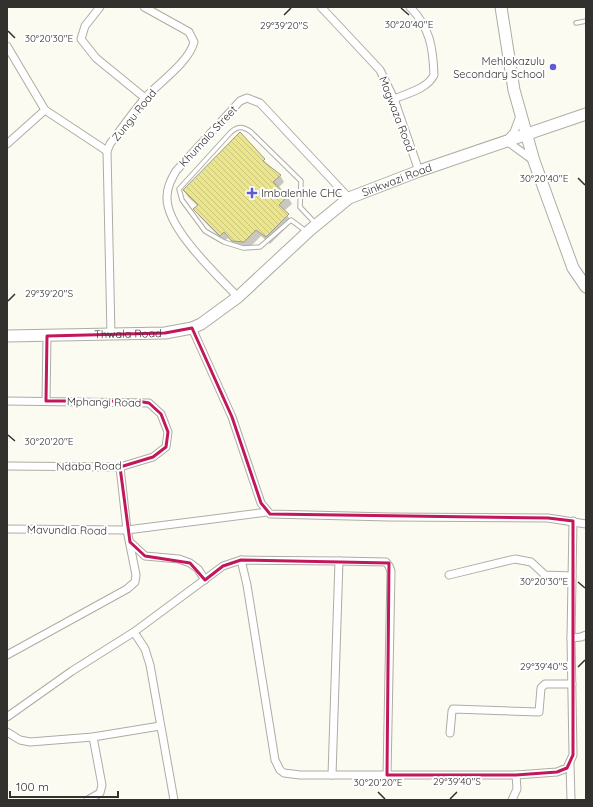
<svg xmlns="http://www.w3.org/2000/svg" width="593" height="807" viewBox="0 0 593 807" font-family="Quicksand,sans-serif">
<defs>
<pattern id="building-back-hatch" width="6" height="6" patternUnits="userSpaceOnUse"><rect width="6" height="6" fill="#ebe58d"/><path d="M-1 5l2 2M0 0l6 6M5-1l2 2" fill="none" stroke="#cac57a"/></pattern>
</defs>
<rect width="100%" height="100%" fill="#fcfbf1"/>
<!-- shadow -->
<polygon fill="#0003" points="264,160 266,165 280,175 284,182 278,188 288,197 292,204 284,211 292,222 270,244 261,236 248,249 237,248 228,238 224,242 199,216 194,209 198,206 188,197 184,190"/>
<!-- building -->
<polygon fill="url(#building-back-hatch)" stroke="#9e9d94" points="240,132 265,159 263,161 281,175 273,182 288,196 279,205 289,214 266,237 256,230 244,242 232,241 224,232 220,236 193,209 198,205 183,190"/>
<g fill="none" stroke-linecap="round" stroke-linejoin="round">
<defs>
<g id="lane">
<polyline points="576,23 586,21"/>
<path d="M307 232 291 220 260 247 243 248 224 242 205 231 182 200 179 189 231 132C238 126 243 126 251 132L301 181 300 207 315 223"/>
</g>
<g id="street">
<polyline points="100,7 85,26 81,39 96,58 145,98"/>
<polyline points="321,7 380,70 394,99 419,171"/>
<polyline points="7,46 45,110 107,151"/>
<path d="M394 99C408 93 427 89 434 75 433 47 430 28 410 7"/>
<polyline points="507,140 514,132 520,116"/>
<polyline points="508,142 534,161"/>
<polyline points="7,144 45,110"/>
<path d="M238 297C217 275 166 228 167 197 167 187 171 180 176 171L240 101 247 98 260 103 349 198"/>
<polyline points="192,328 232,417 261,503 270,514 389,517 548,518 586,524"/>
<path d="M111 335 107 151 110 144C122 128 133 112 146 97 160 82 189 62 194 42L189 32 144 7"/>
<polyline points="7,401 149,403 161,414 168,432 166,447 153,457 120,467 7,466"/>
<polyline points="46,401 47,336"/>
<polyline points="7,529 127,530 267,512"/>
<polyline points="130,542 145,556 179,559 190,563 198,569 205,580"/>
<polyline points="241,560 247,585 275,760 280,770 284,773 300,775 516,775 557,772 567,768 573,755 571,638 573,521"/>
<polyline points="339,561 386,562 389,566 391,571 387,775"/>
<polyline points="449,575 515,559 531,562 545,575 572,576"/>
<polyline points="134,632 145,649 150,665 174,800"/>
<polyline points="571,638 581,637 586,635"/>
<polyline points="7,655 127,589 135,582 136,575 127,530 120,467"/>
<polyline points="7,717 72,671 134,632 223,566 241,560 339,561 332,775"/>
<polyline points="7,732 20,740 30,742 93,737 160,726"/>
<polyline points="450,733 452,711 453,709 539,712 541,688 545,684 572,684"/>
<polyline points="570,764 571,800"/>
<polyline points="88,800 100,793 102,785 93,737"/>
<polyline points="512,800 517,789 516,775"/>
</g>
<g id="secondary">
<polyline points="501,7 514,90 534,161 573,268 586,287"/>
<path id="s1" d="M7 336 165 333 192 328 201 324 238 297 310 230 349 198 419 171 586 114"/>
</g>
</defs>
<!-- lane casing -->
<use href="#lane" stroke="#adada3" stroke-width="5.5"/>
<!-- street casing -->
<use href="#street" stroke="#adada3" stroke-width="9"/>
<!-- secondary casing -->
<use href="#secondary" stroke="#adada3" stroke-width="13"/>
<!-- lane -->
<use href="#lane" stroke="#fff" stroke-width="3.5"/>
<!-- street -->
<use href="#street" stroke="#fff" stroke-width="7"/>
<!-- secondary -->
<use href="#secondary" stroke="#fff" stroke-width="11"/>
</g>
<!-- marked area -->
<path fill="none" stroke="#c2185b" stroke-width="3" stroke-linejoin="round" d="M192 328 232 417 261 503 270 514 548 518 573 521V755L567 768 557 772 516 775H387L389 563 241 560 223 566 205 580 190 563 145 556 130 542 120 467 153 457 166 447 168 432 161 414 149 403 137 401H46L47 336 165 333Z"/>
<!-- ticks -->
<path fill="none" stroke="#32312e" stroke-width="1.5" d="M401 8 409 15M284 15 291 8M8 31 15 38M578 178 585 185M8 301 15 294M8 435 15 441M578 582 585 588M578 667 585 660M378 792 385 799M450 799 457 792"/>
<!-- markers -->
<g fill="#5e5bd4" stroke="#fff" stroke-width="1.5">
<circle cx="553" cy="67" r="4"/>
<path d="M250 187h4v4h4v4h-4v4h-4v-4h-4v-4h4z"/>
</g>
<g text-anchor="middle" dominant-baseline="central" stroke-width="4" stroke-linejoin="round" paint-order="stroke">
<!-- poi labels -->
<g font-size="11" fill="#32312e" stroke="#fff" text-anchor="end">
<text x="545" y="61">Mehlokazulu<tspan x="545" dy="13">Secondary School</tspan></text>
<text x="261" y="193" text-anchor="start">Imbalenhle CHC</text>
</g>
<!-- street labels -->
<g font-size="11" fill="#32312e" stroke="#fff">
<text transform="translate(397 114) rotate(69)">Magwaza Road</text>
<text transform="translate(134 115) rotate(-51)">Zungu Road</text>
<text transform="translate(208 136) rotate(-47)">Khumalo Street</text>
<text stroke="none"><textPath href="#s1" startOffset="441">Sinkwazi Road</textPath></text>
<text stroke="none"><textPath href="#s1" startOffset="121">Thwala Road</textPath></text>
<text transform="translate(104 402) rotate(1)">Mphangi Road</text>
<text transform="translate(89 466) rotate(-1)">Ndaba Road</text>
<text transform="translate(67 530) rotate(1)">Mavundla Road</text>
</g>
</g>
<g font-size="10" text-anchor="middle" fill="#32312e" stroke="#fff" stroke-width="4" stroke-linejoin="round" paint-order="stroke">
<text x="409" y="28">30°20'40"E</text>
<text x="284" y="29">29°39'20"S</text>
<text x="49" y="42">30°20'30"E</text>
<text x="544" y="182">30°20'40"E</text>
<text x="49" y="297">29°39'20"S</text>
<text x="49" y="445">30°20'20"E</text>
<text x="544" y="585">30°20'30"E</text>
<text x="544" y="670">29°39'40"S</text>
<text x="457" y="785">29°39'40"S</text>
<text x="378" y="786">30°20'20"E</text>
</g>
<!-- border -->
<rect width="593" height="807" fill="none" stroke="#32312e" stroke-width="16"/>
<!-- scale -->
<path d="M10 791v6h108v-6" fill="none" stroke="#32312e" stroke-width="2"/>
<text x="16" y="791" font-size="12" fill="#32312e" stroke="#ffffff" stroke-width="3" paint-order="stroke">100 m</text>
</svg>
